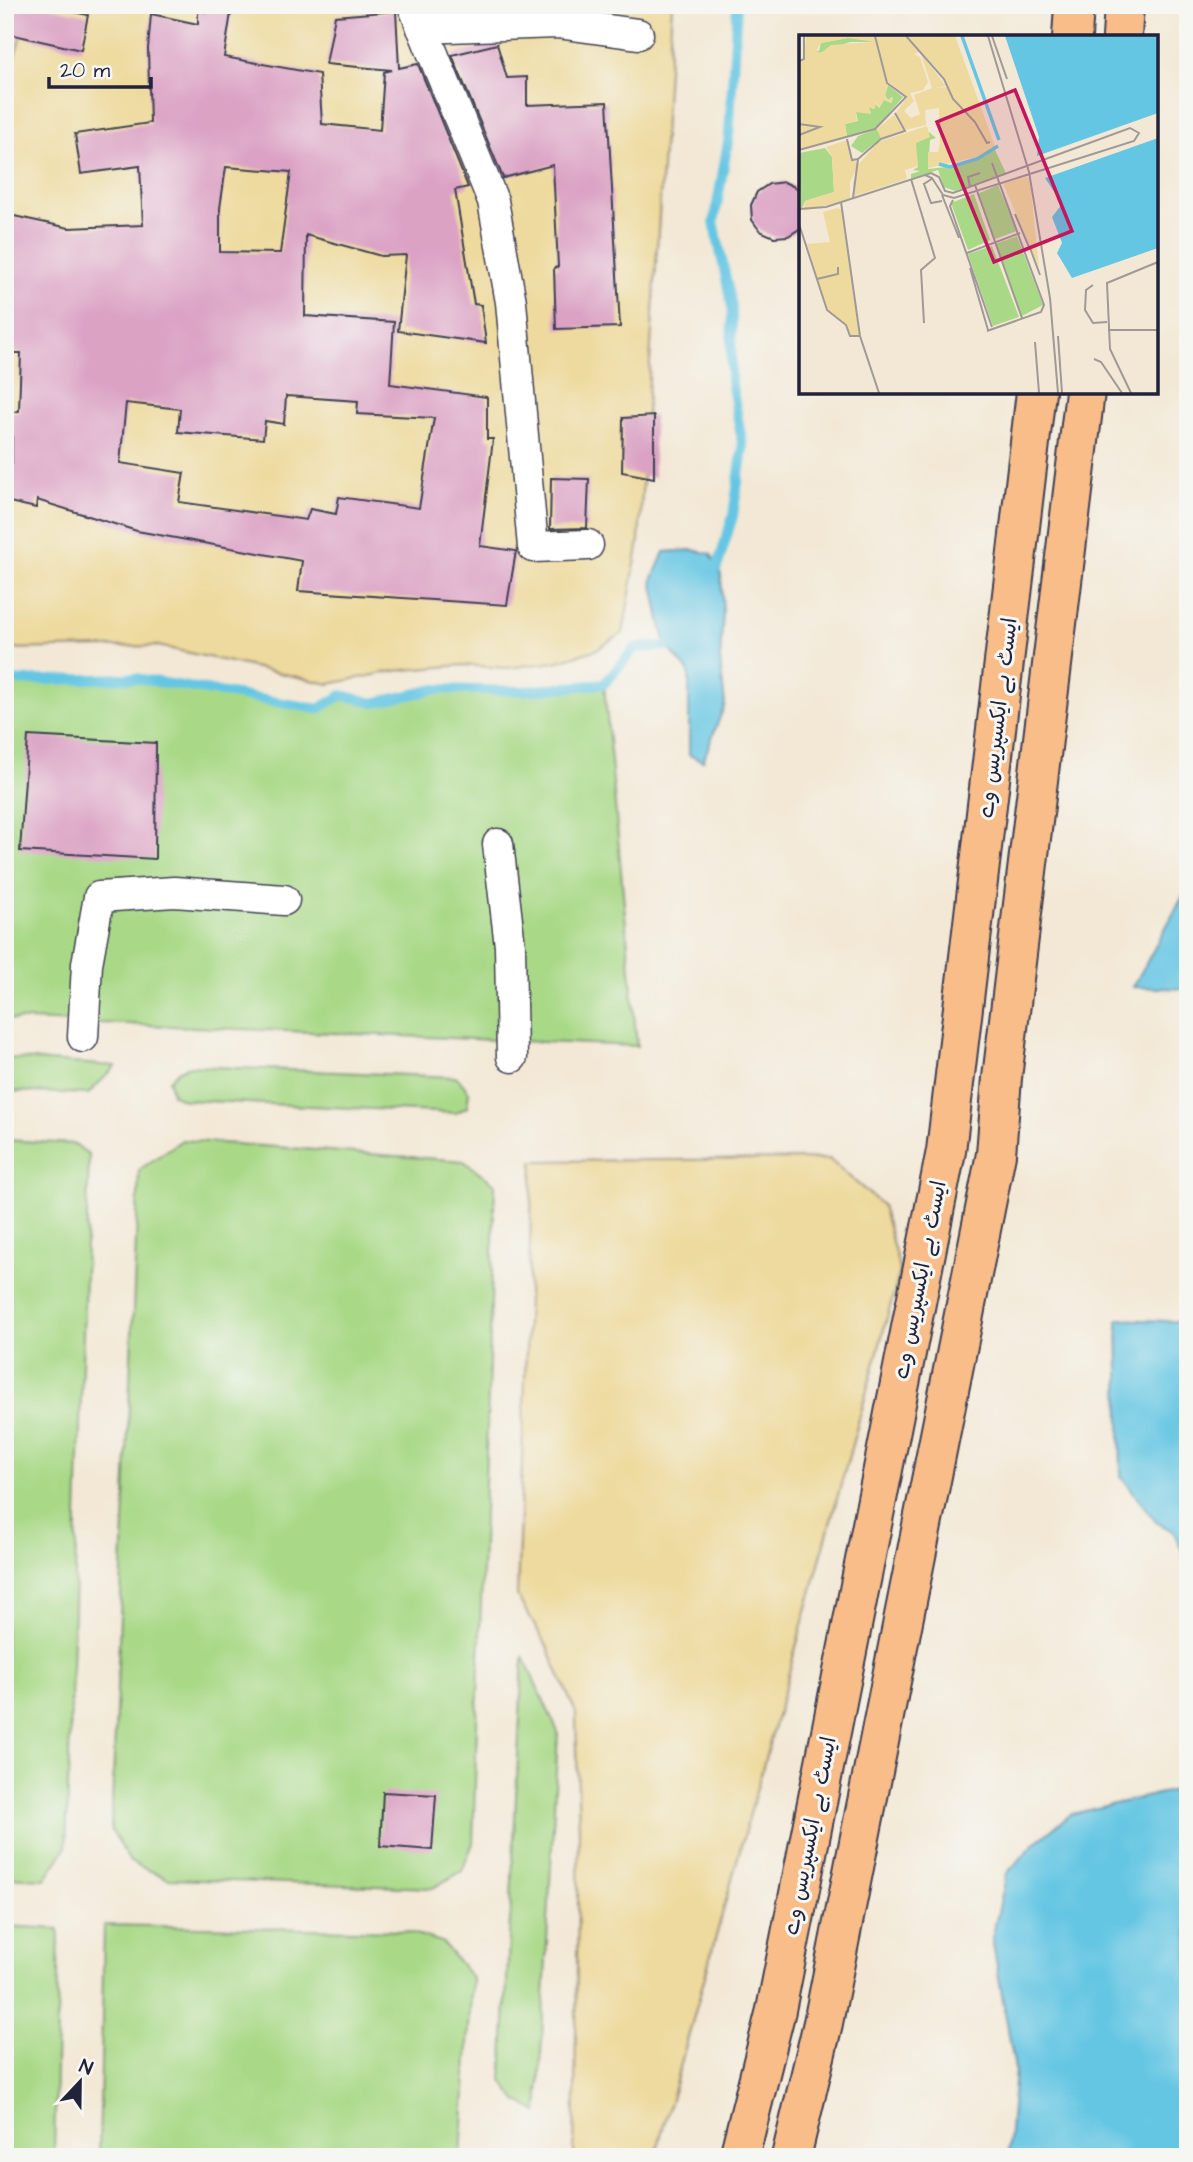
<svg xmlns="http://www.w3.org/2000/svg" width="1193" height="2162" viewBox="0 0 1193 2162" font-family="'Architects Daughter','Playpen Sans Arabic',sans-serif">
<rect width="100%" height="100%" fill="#f6f6f2"/>
<filter id="ink" filterUnits="userSpaceOnUse"><feTurbulence type="fractalNoise" baseFrequency=".0143" numOctaves="2"/><feDisplacementMap in="SourceGraphic" scale="14" xChannelSelector="R" yChannelSelector="G"/><feConvolveMatrix kernelMatrix="1 2 1 2 8 2 1 2 1" color-interpolation-filters="sRGB"/></filter>
<filter id="wash" filterUnits="userSpaceOnUse"><feTurbulence type="fractalNoise" baseFrequency=".00686" numOctaves="4" result="noise"/><feDisplacementMap in="SourceGraphic" scale="28" xChannelSelector="R" yChannelSelector="G"/><feGaussianBlur stdDeviation="1.57" result="paint"/><feColorMatrix in="noise" values="0 0 0 0 0 0 0 0 0 0 0 0 0 0 0 0 0 1.4 0 .05"/><feComposite in="paint" operator="in"/></filter>
<g filter="url(#wash)">
<rect width="100%" height="100%" fill="#f3e8d5"/>
<!-- green -->
<g fill="#a9d987" stroke="#667e61" stroke-width="2">
<polygon points="135,678 319,709 342,695 374,703 436,689 523,691 604,684 637,1046 5,1019 5,681"/>
<polygon points="5,1058 116,1066 88,1094 5,1091"/>
<polygon points="190,1066 457,1077 469,1092 467,1107 456,1113 184,1100 172,1094 169,1080 179,1070"/>
<polygon points="5,1140 75,1144 89,1155 66,1848 45,1879 5,1877"/>
<polygon points="182,1140 464,1161 495,1184 473,1843 462,1871 433,1888 169,1879 130,1862 111,1829 139,1170"/>
<polygon points="523,1656 558,1732 538,2112 518,2102 502,2081"/>
<polygon points="104,1925 406,1931 442,1942 472,1978 461,2157 99,2157"/>
<polygon points="5,1926 59,1929 54,2157 5,2157"/>
</g>
<!-- sand -->
<g fill="#eeda9e" stroke="#887e6c" stroke-width="2">
<polygon points="31,5 672,5 639,541 623,633 595,650 555,662 507,668 463,665 394,671 329,684 158,646 5,649 5,86"/>
<polygon points="829,1159 882,1205 900,1271 655,2157 574,2157 579,1834 576,1713 547,1646 517,1596 533,1161"/>
</g>
<!-- water -->
<g fill="#65c6e3" stroke="#44748f" stroke-width="2">
<polygon points="693,550 711,554 721,575 723,614 720,660 725,704 703,761 689,755 689,672 667,646 662,630 652,580 664,552"/>
<polygon points="1188,887 1188,989 1133,987"/>
<polygon points="1118,1319 1188,1322 1188,1591 1183,1552 1173,1531 1156,1522 1121,1476"/>
<polygon points="1188,1780 1188,2157 1008,2157 1015,2069 992,1938 1007,1873 1035,1843 1071,1814 1179,1789"/>
</g>
<g fill="none" stroke-linecap="round" stroke-linejoin="round">
<!-- stream -->
<g stroke="#65c6e3" stroke-width="10">
<polyline points="717,568 733,516 743,447 731,380 732,307 714,222 729,136 737,5"/>
<polyline points="5,681 135,678 319,709 342,695 374,703 436,689 524,691 604,684 635,648 667,646"/>
</g>
</g>
<g id="blocks">
<!-- building -->
<g fill="#dba2c4" fill-rule="evenodd">
<polygon points="5,5 41,5 88,15 81,50 5,33"/>
<path d="M198 11 231 13 224 57 319 74 322 124 380 130 384 72 392 70 326 64 335 16 396 11 399 68 418 64 468 187 455 190 474 304 481 305 486 343 398 331 406 255 381 256 306 235 305 316 394 322 390 384 487 397V439H493L480 546 516 551 507 605 298 591 302 561 137 531 37 500 36 508 5 501V461L12 463V412L19 411 21 353H5V214L69 228 143 225 140 166 81 174 75 134 150 123 148 49 151 14 198 24ZM226 167 291 172 280 253 220 252V208ZM286 396 358 401 357 414 434 418 419 508 339 497 336 514 310 509 306 520 179 502 184 473 120 463 126 403 180 409 178 432 263 439 265 421 284 424Z"/>
<polygon points="497,44 507,78 527,77 527,105 607,102 620,327 556,329 554,268 558,267 553,165 503,178 452,55"/>
<polygon points="784,182 801,190 801,228 788,236 774,237 760,231 752,220 751,205 757,192 769,184"/>
<polygon points="654,416 654,478 622,472 623,418"/>
<polygon points="551,478 589,479 587,528 550,529"/>
<polygon points="28,736 156,743 155,859 20,851"/>
<polygon points="383,1792 436,1795 432,1850 380,1846"/>
</g>
</g>
</g>
<g filter="url(#ink)">
<use href="#blocks" fill-opacity="0" stroke="#414052" stroke-width="2"/>
<g fill="none" stroke-linecap="round" stroke-linejoin="round">
<defs>
<g id="minor">
<polyline points="413,5 493,201 511,302 533,547 588,545"/>
<polyline points="422,28 557,23 638,34"/>
<polyline points="498,844 510,946 512,1057"/>
<polyline points="83,1037 87,964 99,897 174,892 284,900"/>
</g>
<g id="primary">
<polyline points="1072,37 1074,5"/>
<polyline points="1122,37 1124,5"/>
<polyline points="739,2157 776,2010 946,1151 1036,392"/>
<polyline points="791,2157 823,2023 996,1154 1002,1078 1085,392"/>
</g>
</defs>
<!-- minor casing -->
<use href="#minor" stroke="#414052" stroke-width="33"/>
<!-- primary casing -->
<use href="#primary" stroke="#414052" stroke-width="42"/>
<!-- minor -->
<use href="#minor" stroke="#fff" stroke-width="30"/>
<!-- primary -->
<use href="#primary" stroke="#f8bd89" stroke-width="38"/>
</g>
</g>
<g text-anchor="middle" dominant-baseline="central" stroke-width="6" stroke-linejoin="round" paint-order="stroke">
<!-- street labels -->
<g font-size="21" fill="#22223b" stroke="#f6f6f2">
<text transform="translate(998 718) rotate(-83)">ایسٹ بے ایکسپریس وے</text>
<text transform="translate(920 1280) rotate(-79)">ایسٹ بے ایکسپریس وے</text>
<text transform="translate(810 1836) rotate(-79)">ایسٹ بے ایکسپریس وے</text>
</g>
</g>
<!-- overview -->
<g transform="translate(799 35)">
<rect width="359" height="359" fill="#f3e8d5"/>
<path d="M53 2 77 7H51L18 19 28 41 22 30 9 23 11 15 20 16 22 8ZM114 19 119 37 108 41 102 20ZM89 50 104 62 77 93 48 102 46 89 59 86 57 77 72 78 69 71 74 74 76 68 80 73 85 65 92 68 93 62 89 65 86 60ZM78 94 82 103 63 118 52 111 59 101ZM130 97 137 103 131 105 129 134 156 131 196 115 207 138 156 156 145 152 139 135 112 144V139L121 136 114 135 119 132 116 108 130 102ZM26 113 33 122 35 157 6 166 2 176 0 118ZM199 150 218 196 196 204 178 159ZM175 159 191 205 169 215 152 168ZM218 201 244 270 223 281 196 209ZM193 211 220 282 194 291 169 219Z" fill="#a9d987"/>
<path d="M7 1H105L120 17 115 19 121 22 129 47 124 55 111 58 115 66 105 76 112 83 121 79 115 60 133 53 122 19 147 51 136 53 148 52 145 42 108 1H156L196 111 178 122 129 133V117H139L141 108 140 73 126 75 127 90 106 95 97 78 108 62 89 47 86 60 89 65 94 62 93 68 85 65 80 73 77 67 76 74 70 72 72 79 57 77 58 86 46 89 48 102 0 115V26L5 24ZM49 3 75 7 32 10 22 18 17 16 22 8ZM95 80 105 96 82 103 78 94ZM128 91 131 102 117 108 119 131 106 135 108 144 55 161 54 147 60 129 51 147V164L5 176 6 166 35 157 33 122 27 112 48 105 53 124 60 129 79 107ZM228 142 231 146 240 233 204 148ZM38 173 44 175 61 301H51L47 290 28 275 8 209 31 207 24 177Z" fill="#eeda9e" fill-rule="evenodd"/>
<path d="M206 1H359V78L238 121 240 102ZM359 103V213L273 243 258 218 263 208 253 182 263 169 246 143Z" fill="#65c6e3"/>
<path fill="none" stroke="#65c6e3" stroke-width="3.5" d="M163 1 200 105M140 129 151 132 178 124 199 111"/>
<path fill="none" stroke="#9f9997" stroke-width="2" d="M107 1 145 44 154 64 176 87 188 108 191 107M189 1 230 137 251 263 259 358M193 1 208 44M0 26 5 24V1M0 89 21 92 0 100M48 104 53 125 59 124M0 115 76 94 107 62 88 48 76 1M134 143 125 149 132 168 143 166M112 144 136 223 122 235 125 288M176 150 223 283M171 152 169 142 181 138M143 160 160 203M54 163 59 124 82 104 106 96 96 78M154 165 151 171 193 292M42 167 61 301 80 358M0 174 27 172 132 138 140 142 146 156 154 158 331 93 340 98 335 106 155 163 144 160 133 143 126 140M216 179 230 212M0 189 28 275 47 290 51 301H61M231 213 241 240M168 218 221 198M171 233 189 295M18 244 39 239V232M294 250 287 255 286 275 294 288 308 287M309 295H359M188 296 242 277 245 270 193 128M259 301 263 358M236 307 240 358M295 324 302 327 323 358M332 358 311 314 308 248 359 227"/>
<path fill="#c2185b" fill-opacity="0.15" stroke="#c2185b" stroke-width="3.5" d="M216 55 273 196 195 227 138 87Z"/>
<rect width="359" height="359" fill="none" stroke="#22223b" stroke-width="3.5"/>
</g>
<!-- margin -->
<rect width="1193" height="2162" fill="none" stroke="#f6f6f2" stroke-width="28"/>
<!-- north arrow -->
<g transform="translate(80 2082) rotate(22)" stroke="#f6f6f2" stroke-width="5" paint-order="stroke">
<path d="M0-5L12 26L0 18L-12 26Z" fill="#22223b"/>
<text y="-10" font-size="19" font-weight="bold" text-anchor="middle" fill="#22223b">N</text>
</g>
<!-- scale -->
<path d="M49 77v10h102v-10" fill="none" stroke="#22223b" stroke-width="3.5"/>
<text x="60" y="77" font-size="21" fill="#22223b" stroke="#f6f6f2" stroke-width="5" paint-order="stroke">20 m</text>
</svg>
